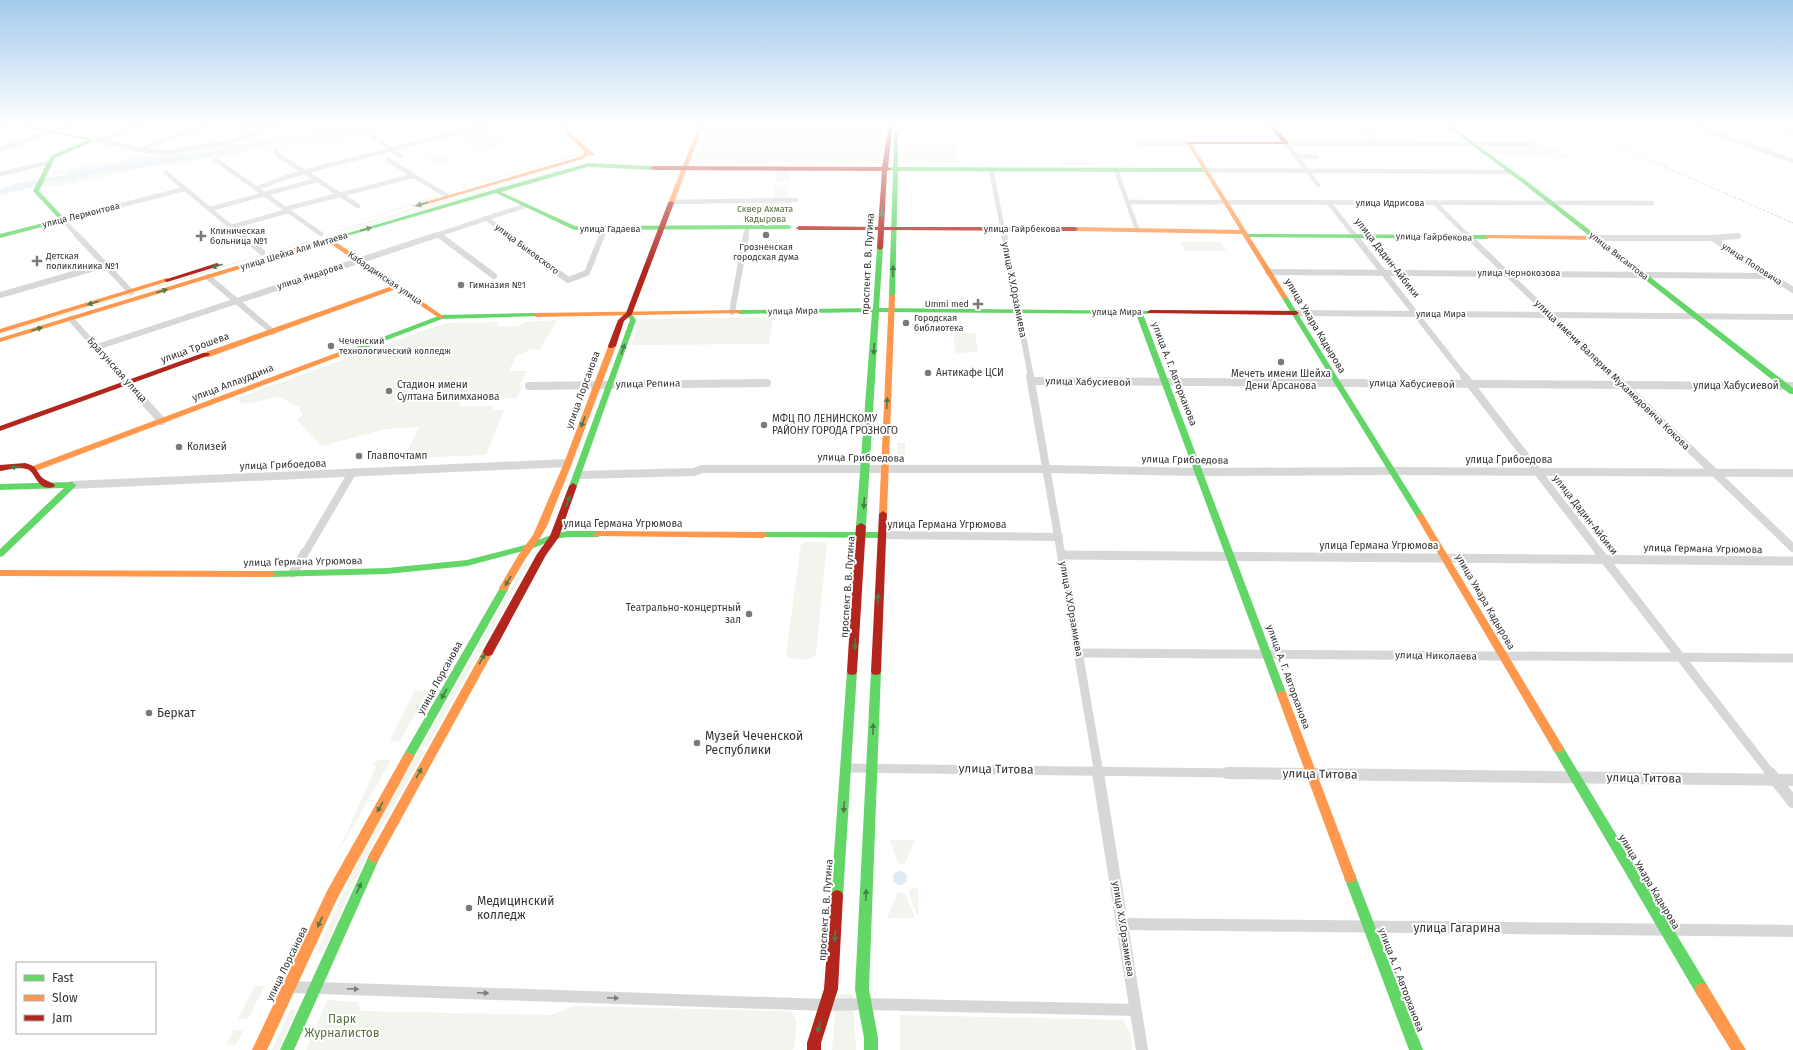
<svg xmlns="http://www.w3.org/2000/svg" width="1793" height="1050" viewBox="0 0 1793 1050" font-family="'Fira Sans',sans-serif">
<rect width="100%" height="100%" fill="#fff"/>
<!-- green -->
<g fill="#f1f5ed">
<polygon points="497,123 526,123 491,132 508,144 480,151 452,136"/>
<polygon points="707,123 885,123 882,163 880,164 694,163"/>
<polygon points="335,129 337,131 332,133 265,140 176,156 73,171 53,176 53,171 68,169 74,167 117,163 118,161 145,156"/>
<polygon points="378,129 386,130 341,141 289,145 276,149 255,150 236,156 205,158 178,164 154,165 253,149 274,143 290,142"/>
<polygon points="903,142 955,142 958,163 903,163"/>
<polygon points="1546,146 1552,147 1574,157 1555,159 1544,154 1492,154 1482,147"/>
<polygon points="440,153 453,161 439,165 426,157"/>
<polygon points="579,153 580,155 484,182 480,179 488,177 490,179"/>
<polygon points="1059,160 1088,160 1092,165 1060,165"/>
<path d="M147 166H150L117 173 102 179 83 180 73 184 70 182 63 186 42 187 43 184C51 180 62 181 71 179 96 173 121 171 147 166Z"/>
<polygon points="562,168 569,169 490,191 487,190"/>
<polygon points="787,170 790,172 789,182 775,181 777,171"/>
<polygon points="778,185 788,185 787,197 773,198 775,186"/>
<polygon points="480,188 482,190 342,231 336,231"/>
<polygon points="484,190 487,192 342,233 343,232"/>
<polygon points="440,195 437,198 332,229 377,215 375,215"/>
<polygon points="788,202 790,204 787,225 750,227 751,219 741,220 746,203"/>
<polygon points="310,240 307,242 156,288 155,286"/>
<polygon points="1180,242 1221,242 1226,251 1185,251"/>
<polygon points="151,287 152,289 0,335 0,333"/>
<polygon points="773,317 769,344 631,345 640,319"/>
<polygon points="557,320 540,350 532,349 516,356 509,371 527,371 519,386 522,386 517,398 466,398 459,406 494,406 493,410 504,410 486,455 404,458 419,427 385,429 322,446 296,419 303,416 299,407 280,397 244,404 235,399 439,325 446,323 498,322 497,325 500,327 518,326 526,322"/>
<polygon points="953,333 975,333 978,352 956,353"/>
<rect x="897" y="443" width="8" height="19"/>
<path d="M805 542H823L827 544 816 655C809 661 792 661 786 655L801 544Z"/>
<polygon points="525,563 529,563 427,747 422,746"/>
<polygon points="415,690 429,691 399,742 390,740"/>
<polygon points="419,750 425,751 372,844 323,953 316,953 366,844"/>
<polygon points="379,760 391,760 337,854 376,767 373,764"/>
<polygon points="890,840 915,840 905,864 898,863"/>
<polygon points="913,888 918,888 918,917 908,891"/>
<polygon points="898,892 905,893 915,918 887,918"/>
<polygon points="255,986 265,986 248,1019 238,1019"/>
<polygon points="837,994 853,994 856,1050 832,1050"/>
<path d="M327 1000 358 1002 361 1011 551 1015 575 1006 790 1011C801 1020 795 1037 793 1050H306Z"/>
<polygon points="293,1009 296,1010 279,1050 272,1050 290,1011"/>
<polygon points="900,1015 1123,1020 1131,1036 1132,1050 900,1050"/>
<polygon points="233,1030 243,1030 236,1045 226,1045"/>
</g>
<!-- water -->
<g fill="#ddebf3">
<polygon points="428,123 465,123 436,127 423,126 417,128 380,131 378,129 290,142 274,143 229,153 122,171 98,173 69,180 47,182 43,185 0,195 0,189 10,186 13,184 64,175 73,171 176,156 273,139 332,133 364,127"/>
<polygon points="1000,123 1127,123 1067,125"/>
<polygon points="1750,123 1769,123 1793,128 1793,134"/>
<circle cx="900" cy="878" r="7"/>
</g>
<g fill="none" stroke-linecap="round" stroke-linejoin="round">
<!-- street-far4 -->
<g stroke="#d7d7d7" stroke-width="4.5">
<polyline points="231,123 265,129"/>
<polyline points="1357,123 1378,144"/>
<polyline points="1687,123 1793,161"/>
<polyline points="0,127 11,123"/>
<polyline points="374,137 401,156"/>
<polyline points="97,140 145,151 169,152 227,143 282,123"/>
<polyline points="99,140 146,123"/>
<polyline points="1139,143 1189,143"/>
<polyline points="1286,143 1532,144"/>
<polyline points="1286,143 1318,185"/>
<polyline points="0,149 80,123"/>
<polyline points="141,149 213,123"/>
<polyline points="276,151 278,155 358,206"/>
<polyline points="1296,156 1317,157"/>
<polyline points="216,160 321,234"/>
<polyline points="388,160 447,196"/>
<polyline points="991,169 1004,236"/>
<polyline points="1116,170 1137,229"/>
<polyline points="1206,170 1511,172"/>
<polyline points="166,173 242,236"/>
<polyline points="0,174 48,163"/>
<polyline points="257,188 284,178 330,165 495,123"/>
<polyline points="672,202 796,200"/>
<polyline points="1127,202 1652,203"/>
<polyline points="1329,203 1355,236"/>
<polyline points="1435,203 1468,236"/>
<polyline points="210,209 317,180"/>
<polyline points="285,209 413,176"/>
<polyline points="486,218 510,236"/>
<polyline points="231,227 288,211"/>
<polyline points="438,234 440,236"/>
<polyline points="78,236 63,220 185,189"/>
<polyline points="434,236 524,206"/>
<polyline points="601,236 604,229"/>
<polyline points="746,236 747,228"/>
</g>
<!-- street-far3 -->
<g stroke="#d7d7d7" stroke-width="6">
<polyline points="77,235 131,292"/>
<polyline points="241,235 262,252"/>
<polyline points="439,235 494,276"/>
<polyline points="508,235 568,280 587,273 602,235"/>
<polyline points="1004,235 1031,377"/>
<polyline points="1354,235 1465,377"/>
<polyline points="1467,235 1615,377"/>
<polyline points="1597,238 1712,238 1738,236"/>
<polyline points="1712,238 1793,290"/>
<polyline points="1268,272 1770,276"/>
<polyline points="208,277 273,332"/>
<polyline points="0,295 105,265"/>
<polyline points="732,312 746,235"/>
<polyline points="1296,313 1793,317"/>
<polyline points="71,319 122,377"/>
<polyline points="97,347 437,235"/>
</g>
<!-- street-far2 -->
<g stroke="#d7d7d7" stroke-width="8">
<polyline points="121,376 162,421"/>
<polyline points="1030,376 1061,553"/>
<polyline points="1464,376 1600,553"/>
<polyline points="1614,376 1793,548"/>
<polyline points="1031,381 1793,386"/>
<polyline points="529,386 767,383"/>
<polyline points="578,475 694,472 702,469 1047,469 1200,472 1392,471 1793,473"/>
<polyline points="72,485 568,463"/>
<polyline points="881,535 1059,537"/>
<polyline points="305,553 352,473"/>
</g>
<!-- street-far1 -->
<g stroke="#d7d7d7" stroke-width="9">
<polyline points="1061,552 1099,774"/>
<polyline points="1599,552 1771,774"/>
<polyline points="1062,555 1793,561"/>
<polyline points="293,573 305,552"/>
<polyline points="1078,653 1793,658"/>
<polyline points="846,768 1306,774"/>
</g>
<!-- street -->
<g stroke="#d7d7d7" stroke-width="12">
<polyline points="1098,773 1142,1050"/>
<polyline points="1227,773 1793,780"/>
<polyline points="1770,773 1793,802"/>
<polyline points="1122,924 1793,931"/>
<polyline points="289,987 826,1005 865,1004 1135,1010"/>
</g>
<!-- fast -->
<g fill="#63d668" fill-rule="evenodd">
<polygon points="6,123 15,123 92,139 90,143 55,158 39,191 65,219 65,221 0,238 0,234 59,219 33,191 51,156 87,140"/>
<polygon points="1442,123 1447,123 1524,179 1793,388 1793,394 1790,394 1520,181"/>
<polygon points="896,132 898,133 898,167 1206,168 1209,170 1206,172 898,171 895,296 892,298 889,296 893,171 886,169 893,167 894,133"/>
<polygon points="588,163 653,166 656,168 653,170 588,167 501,192 575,226 789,225 792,227 789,229 574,230 496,193 333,240 328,239 493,190"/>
<polygon points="1247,234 1487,235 1490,237 1487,239 1245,237 1245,235"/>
<polygon points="880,246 883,248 879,308 1152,311 1152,313 1143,314 1287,695 1286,698 1282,699 1278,698 1277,695 1136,314 879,312 866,526 864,528 858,528 856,526 872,312 739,314 736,312 739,310 873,308 877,248"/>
<polygon points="1285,296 1288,298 1424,516 1423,518 1417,518 1416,516 1282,298"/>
<polygon points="629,312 631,313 636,320 577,486 573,489 570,488 569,486 630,320 626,314"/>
<polygon points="536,313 539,315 538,316 442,319 353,353 350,353 346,351 441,315"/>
<polygon points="72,482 76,485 75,487 3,556 0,557 0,549 64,488 0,490 0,484"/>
<polygon points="567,531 598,531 603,534 598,537 567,537 556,539 531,549 467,566 387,574 271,577 266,574 271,571 387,568 467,560 525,545 551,535"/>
<polygon points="763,532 881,532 886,535 881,538 760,537 758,535 760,533"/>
<polygon points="504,585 507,586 509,588 412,760 408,762 404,760 402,757 404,754 501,586"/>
<polygon points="852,667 856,668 857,671 843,896 842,900 837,902 832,900 831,896 847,671 848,668"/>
<polygon points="876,667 880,668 881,671 869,989 878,1038 878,1050 864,1050 864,1038 855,989 871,671 872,668"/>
<polygon points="1558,743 1562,745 1707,985 1709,990 1707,995 1702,997 1697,995 1554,751 1552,748 1554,745"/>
<polygon points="374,851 378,853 380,857 294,1050 280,1050 370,853"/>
<polygon points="1350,871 1355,873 1356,877 1423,1050 1409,1050 1344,877 1345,873"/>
</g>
<!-- slow -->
<g fill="#ff974d" fill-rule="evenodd">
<polygon points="555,123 560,123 594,154 594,156 589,155 583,159 417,207 412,206 579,157 584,153 584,151"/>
<polygon points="700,123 704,123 674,203 669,204 668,203"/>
<polygon points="1187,142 1191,143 1288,298 1287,299 1282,298 1242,234 1075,231 1072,229 1075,227 1240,230 1187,143"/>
<polygon points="1487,235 1597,236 1600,238 1597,240 1485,238 1485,236"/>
<polygon points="331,237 333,238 333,240 443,316 443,318 439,318 396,289 209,357 203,357 203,353 392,286 328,242 0,342 0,338"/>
<polygon points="167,278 169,279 169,281 0,333 0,329"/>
<polygon points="892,294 895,296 887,514 883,517 879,514 889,296"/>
<polygon points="739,310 741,311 741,313 536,317 533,315 536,313"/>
<polygon points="609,344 612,344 616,346 572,463 547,526 540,538 526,558 507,590 501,590 499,588 519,554 533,535 537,526 564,463"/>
<polygon points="347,349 350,349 354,351 36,471 30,471 29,469 30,467"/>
<polygon points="1420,513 1424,516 1562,745 1564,748 1562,751 1558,753 1554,751 1416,516"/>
<polygon points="598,531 763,532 768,535 763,538 595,536 593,534"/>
<polygon points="0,570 271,571 276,574 271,577 0,576"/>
<polygon points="488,648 492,649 493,652 378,861 374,863 370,861 368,857 370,853 484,649"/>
<polygon points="1282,691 1286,692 1287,695 1356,877 1355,881 1350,883 1345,881 1344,877 1277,695 1278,692"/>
<polygon points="408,752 412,754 414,757 337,899 267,1050 252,1050 327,891 404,754"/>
<polygon points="1702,983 1707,985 1746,1050 1731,1050 1697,995 1695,990 1697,985"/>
</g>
<!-- jam -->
<g fill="#b3261e" fill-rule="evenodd">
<polygon points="889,123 893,123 888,167 892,169 887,171 884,227 1075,227 1078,229 1075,231 884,230 883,248 880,250 877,248 878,230 799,230 796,228 799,226 878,227 882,171 653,170 650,168 653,166 882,167"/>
<polygon points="1267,123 1271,123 1288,142 1288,144 1189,144 1187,143 1189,142 1282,142"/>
<polygon points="671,201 674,203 632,314 624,321 616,346 612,348 609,348 608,346 618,320 626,313 668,203"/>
<polygon points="217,263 219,264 219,266 167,282 164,280"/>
<polygon points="1150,310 1296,311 1299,313 1296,315 1148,313 1147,312"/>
<polygon points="203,353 209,353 210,355 0,431 0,426"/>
<path d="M25 463C40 467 35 472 44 479 48 482 52 482 55 485L54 487C38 491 37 476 29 470 22 466 8 470 0 471V465Z"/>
<polygon points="573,483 577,486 559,537 546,555 492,655 488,656 484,655 483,652 484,649 537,554 550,536 569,486"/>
<polygon points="883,511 887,514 881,671 880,674 876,675 872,674 871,671 879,514"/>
<polygon points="861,523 866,526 857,671 856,674 852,675 848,674 847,671 856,526"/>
<polygon points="837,890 842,892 843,896 838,989 821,1043 821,1050 807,1050 807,1043 824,989 831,896 832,892"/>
</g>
<!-- rail -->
<polyline stroke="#bebebe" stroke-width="1" stroke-dasharray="2.5 2" stroke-linecap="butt" points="1565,123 1793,223"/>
</g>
<!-- one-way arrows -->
<defs><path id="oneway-solid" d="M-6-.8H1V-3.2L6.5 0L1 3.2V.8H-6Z"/></defs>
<g fill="#497c4b">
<use href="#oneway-solid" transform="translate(422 204) rotate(163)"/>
<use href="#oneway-solid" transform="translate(882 212) rotate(93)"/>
<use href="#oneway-solid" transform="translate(366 229) rotate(-16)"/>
<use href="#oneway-solid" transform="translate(217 266) rotate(163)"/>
<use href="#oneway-solid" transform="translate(893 271) rotate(-88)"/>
<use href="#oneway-solid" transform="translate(162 291) rotate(-17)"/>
<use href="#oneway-solid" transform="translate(93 303) rotate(163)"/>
<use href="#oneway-solid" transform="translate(37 329) rotate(-17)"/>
<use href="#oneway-solid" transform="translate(623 349) rotate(-70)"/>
<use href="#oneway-solid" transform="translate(874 349) rotate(94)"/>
<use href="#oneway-solid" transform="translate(887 403) rotate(-87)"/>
<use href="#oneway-solid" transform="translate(583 422) rotate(110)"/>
<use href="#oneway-solid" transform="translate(16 467) rotate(178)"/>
<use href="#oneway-solid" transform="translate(568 501) rotate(-70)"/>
<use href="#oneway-solid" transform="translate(864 503) rotate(94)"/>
<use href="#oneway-solid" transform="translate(508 581) rotate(120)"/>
<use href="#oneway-solid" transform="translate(878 599) rotate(-87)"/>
<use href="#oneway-solid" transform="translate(855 644) rotate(94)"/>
<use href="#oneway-solid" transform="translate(482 659) rotate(-61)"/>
<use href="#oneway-solid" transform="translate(444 694) rotate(119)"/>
<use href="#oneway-solid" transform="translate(873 729) rotate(-88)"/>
<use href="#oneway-solid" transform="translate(419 773) rotate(-61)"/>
<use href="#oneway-solid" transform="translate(380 807) rotate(120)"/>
<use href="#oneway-solid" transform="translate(844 807) rotate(94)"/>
<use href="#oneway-solid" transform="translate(359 888) rotate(-66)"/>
<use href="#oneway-solid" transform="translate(866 895) rotate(-88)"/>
<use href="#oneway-solid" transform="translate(320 922) rotate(115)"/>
<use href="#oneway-solid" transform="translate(835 936) rotate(94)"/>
<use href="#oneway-solid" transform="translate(819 1027) rotate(107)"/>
</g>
<g fill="#7d7d7d">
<use href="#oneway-solid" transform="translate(353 989) rotate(2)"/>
<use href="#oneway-solid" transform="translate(483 993) rotate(2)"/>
<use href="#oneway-solid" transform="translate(613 998) rotate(2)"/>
</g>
<!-- sky -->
<linearGradient id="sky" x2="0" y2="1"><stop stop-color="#a3caec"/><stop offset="0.46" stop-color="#fff"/><stop offset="1" stop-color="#fff" stop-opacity="0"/></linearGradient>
<rect width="1793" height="270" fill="url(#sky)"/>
<!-- markers -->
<g fill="#7a7a7a" stroke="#fff" stroke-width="1.5">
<circle cx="766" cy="235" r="4"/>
<path d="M199 230h4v4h4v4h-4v4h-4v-4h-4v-4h4z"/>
<path d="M35 255h4v4h4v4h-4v4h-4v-4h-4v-4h4z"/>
<circle cx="461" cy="285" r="4"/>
<path d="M976 298h4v4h4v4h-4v4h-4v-4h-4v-4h4z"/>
<circle cx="906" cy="323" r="4"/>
<circle cx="331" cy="346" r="4"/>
<circle cx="1281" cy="362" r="4"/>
<circle cx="928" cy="373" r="4"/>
<circle cx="389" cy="391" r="4"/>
<circle cx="764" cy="425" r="4"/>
<circle cx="179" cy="447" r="4"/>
<circle cx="359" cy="456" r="4"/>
<circle cx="749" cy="614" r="4"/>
<circle cx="149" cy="713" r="4"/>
<circle cx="697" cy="743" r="4"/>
<circle cx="469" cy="908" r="4"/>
</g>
<g text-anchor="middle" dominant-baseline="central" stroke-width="4" stroke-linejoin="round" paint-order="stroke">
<!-- far-street labels -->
<g font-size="9" fill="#333" stroke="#fff">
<text x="1390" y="203">улица Идрисова</text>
<text transform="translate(81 215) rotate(-14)">улица Лермонтова</text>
<text x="610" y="229">улица Гадаева</text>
<text x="1022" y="229">улица Гайрбекова</text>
<text transform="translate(1434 237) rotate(1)">улица Гайрбекова</text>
<text transform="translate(527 249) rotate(37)">улица Быковского</text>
<text transform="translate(294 251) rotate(-17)">улица Шейха Али Митаева</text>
<text transform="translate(1619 256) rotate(38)">улица Висаитова</text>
<text transform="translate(1752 264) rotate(33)">улица Поповича</text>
<text x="1519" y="273">улица Чернокозова</text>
<text transform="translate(310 276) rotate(-18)">улица Яндарова</text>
<text transform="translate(385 278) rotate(34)">Кабардинская улица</text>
<text transform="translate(793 311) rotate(-1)">улица Мира</text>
<text x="1117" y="312">улица Мира</text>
<text x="1441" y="314">улица Мира</text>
</g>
<!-- far-park labels -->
<g font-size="9" fill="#56703f" stroke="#fff">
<text x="765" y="209">Сквер Ахмата<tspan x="765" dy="10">Кадырова</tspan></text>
</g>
<!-- far-poi labels -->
<g font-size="9" fill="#333" stroke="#fff" text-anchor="start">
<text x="210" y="231">Клиническая<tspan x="210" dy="10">больница №1</tspan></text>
<text x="766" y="247" text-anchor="middle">Грозненская<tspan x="766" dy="10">городская дума</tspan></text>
<text x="46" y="256">Детская<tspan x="46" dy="10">поликлиника №1</tspan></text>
<text x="469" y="285">Гимназия №1</text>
<text x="969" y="304" text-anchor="end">Ummi med</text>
<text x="914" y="318">Городская<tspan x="914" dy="10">библиотека</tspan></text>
<text x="339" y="341">Чеченский<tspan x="339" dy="10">технологический колледж</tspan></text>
</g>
<!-- street labels -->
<g font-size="10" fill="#333" stroke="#fff">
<text transform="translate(1387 258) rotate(52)">улица Дадин-Айбики</text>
<text transform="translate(868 264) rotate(-87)">проспект В. В. Путина</text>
<text transform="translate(1014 290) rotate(79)">улица Х.У.Орзамиева</text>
<text transform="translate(1315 326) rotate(59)">улица Умара Кадырова</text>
<text transform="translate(195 348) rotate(-20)">улица Трошева</text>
<text transform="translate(117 370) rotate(48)">Брагунская улица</text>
<text transform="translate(1174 374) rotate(69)">улица А. Г. Авторханова</text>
<text transform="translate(1612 375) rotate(44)">улица имени Валерия Мухамедовича Кокова</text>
<text transform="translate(1088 382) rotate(1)">улица Хабусиевой</text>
<text transform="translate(233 383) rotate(-21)">улица Аллауддина</text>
<text transform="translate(648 384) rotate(-1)">улица Репина</text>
<text transform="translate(1412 384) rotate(1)">улица Хабусиевой</text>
<text x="1736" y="386">улица Хабусиевой</text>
<text transform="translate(583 390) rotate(-70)">улица Лорсанова</text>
<text transform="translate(861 458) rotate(1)">улица Грибоедова</text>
<text transform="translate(1185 460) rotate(1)">улица Грибоедова</text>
<text x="1509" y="460">улица Грибоедова</text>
<text transform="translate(283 465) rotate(-2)">улица Грибоедова</text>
<text transform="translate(1585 515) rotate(52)">улица Дадин-Айбики</text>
<text x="623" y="524">улица Германа Угрюмова</text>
<text x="947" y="525">улица Германа Угрюмова</text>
<text x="1379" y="546">улица Германа Угрюмова</text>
<text transform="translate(1703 549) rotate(1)">улица Германа Угрюмова</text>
<text transform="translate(303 562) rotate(-1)">улица Германа Угрюмова</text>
<text transform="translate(848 587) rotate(-86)">проспект В. В. Путина</text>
<text transform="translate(1485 602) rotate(60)">улица Умара Кадырова</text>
<text transform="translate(1071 609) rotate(80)">улица Х.У.Орзамиева</text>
<text transform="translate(1436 656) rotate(1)">улица Николаева</text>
<text transform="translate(1288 677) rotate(70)">улица А. Г. Авторханова</text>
<text transform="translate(440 678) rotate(-61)">улица Лорсанова</text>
<text transform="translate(1649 882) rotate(59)">улица Умара Кадырова</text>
<text transform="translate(826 910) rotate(-86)">проспект В. В. Путина</text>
<text transform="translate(1123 929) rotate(81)">улица Х.У.Орзамиева</text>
<text transform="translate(287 964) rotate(-64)">улица Лорсанова</text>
<text transform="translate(1401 980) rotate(69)">улица А. Г. Авторханова</text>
</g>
<!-- poi labels -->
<g font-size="10" fill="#333" stroke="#fff" text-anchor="start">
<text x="936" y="373">Антикафе ЦСИ</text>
<text x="1281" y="374" text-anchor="middle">Мечеть имени Шейха<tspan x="1281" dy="12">Дени Арсанова</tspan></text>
<text x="397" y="385">Стадион имени<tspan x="397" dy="12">Султана Билимханова</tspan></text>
<text x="772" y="419">МФЦ ПО ЛЕНИНСКОМУ<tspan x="772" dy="12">РАЙОНУ ГОРОДА ГРОЗНОГО</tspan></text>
<text x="187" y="447">Колизей</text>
<text x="367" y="456">Главпочтамп</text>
<text x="741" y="608" text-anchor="end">Театрально-концертный<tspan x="741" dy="12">зал</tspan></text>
</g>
<!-- near-poi labels -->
<g font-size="12" fill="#333" stroke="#fff" text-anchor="start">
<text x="157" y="713">Беркат</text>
<text x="705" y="736">Музей Чеченской<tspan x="705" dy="14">Республики</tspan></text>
<text x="477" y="901">Медицинский<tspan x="477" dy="14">колледж</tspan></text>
</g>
<!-- near-street labels -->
<g font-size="12" fill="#333" stroke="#fff">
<text transform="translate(996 769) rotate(1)">улица Титова</text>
<text transform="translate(1320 774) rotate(1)">улица Титова</text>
<text transform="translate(1644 778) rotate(1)">улица Титова</text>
<text x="1457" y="928">улица Гагарина</text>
</g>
<!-- near-park labels -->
<g font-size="12" fill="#56703f" stroke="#fff">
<text x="342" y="1019">Парк<tspan x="342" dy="14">Журналистов</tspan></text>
</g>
</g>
<!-- legend -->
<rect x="16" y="962" width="140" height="72" fill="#ffffff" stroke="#adadad"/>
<rect x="24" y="975" width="20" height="6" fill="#63d668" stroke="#adadad"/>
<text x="52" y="982" font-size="12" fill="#333333">Fast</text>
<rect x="24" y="995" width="20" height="6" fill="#ff974d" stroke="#adadad"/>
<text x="52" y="1002" font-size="12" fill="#333333">Slow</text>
<rect x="24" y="1015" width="20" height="6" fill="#b3261e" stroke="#adadad"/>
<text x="52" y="1022" font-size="12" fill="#333333">Jam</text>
</svg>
